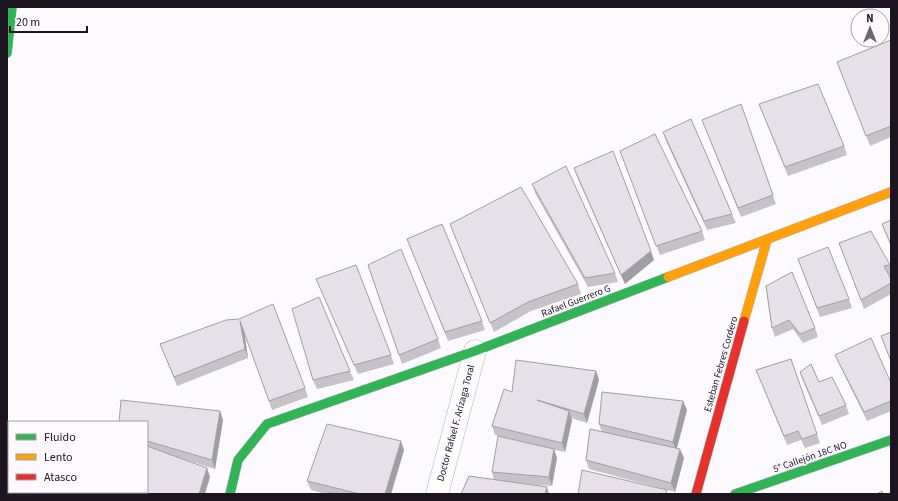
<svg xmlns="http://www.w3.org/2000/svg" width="898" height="501" viewBox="0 0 898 501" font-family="'Source Sans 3',sans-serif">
<rect width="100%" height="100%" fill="#fcfafe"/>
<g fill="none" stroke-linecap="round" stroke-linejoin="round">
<defs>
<polyline id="street" points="437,494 475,351"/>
<g id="fast">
<polyline points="7,53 12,7"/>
<polyline points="230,494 238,460 267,424 475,351 668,277"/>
<polyline points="735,494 891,440"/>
</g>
<g id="slow">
<polyline points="668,277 891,192"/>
<polyline points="744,321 767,240"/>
</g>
<polyline id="jam" points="696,494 744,321"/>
</defs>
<!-- street casing -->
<use href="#street" stroke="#b8b4ba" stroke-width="23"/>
<!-- fast casing -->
<use href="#fast" stroke="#b8b4ba" stroke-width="10"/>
<!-- slow casing -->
<use href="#slow" stroke="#b8b4ba" stroke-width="10"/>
<!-- jam casing -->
<use href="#jam" stroke="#b8b4ba" stroke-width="10"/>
<!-- street -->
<use href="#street" stroke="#fffeff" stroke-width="22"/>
<!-- fast -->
<use href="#fast" stroke="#30b455" stroke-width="9"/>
<!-- slow -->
<use href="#slow" stroke="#ff9f0a" stroke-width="9"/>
<!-- jam -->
<use href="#jam" stroke="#e5322d" stroke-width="9"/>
</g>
<!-- wall -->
<g fill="#c6c2c8">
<polygon points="891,40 891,137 870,146 838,62"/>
<polygon points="741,104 776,204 741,217 702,120"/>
<polygon points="759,104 844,146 847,155 788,176"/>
<polygon points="663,132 732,214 736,223 707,230 666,141"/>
<polygon points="620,151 702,231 705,240 660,255"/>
<polygon points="574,168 654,260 625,284 577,177"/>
<polygon points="532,184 615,273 618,282 588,287 535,193"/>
<polygon points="891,220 891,247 882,224"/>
<polygon points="450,224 578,284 581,294 531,311 494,332"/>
<polygon points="407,239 482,321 485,330 448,341"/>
<polygon points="839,243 890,265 891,269 891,274 889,275 891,279 891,294 864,309"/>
<polygon points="798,259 849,299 852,308 820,317"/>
<polygon points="368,265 438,339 441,348 402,364"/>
<polygon points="316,279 391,355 394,364 358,374 320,288"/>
<polygon points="766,286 815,328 818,337 803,343 793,329 775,337 772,328"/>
<polygon points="239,319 305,388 308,397 272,410 244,331 248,358 177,386 160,344"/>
<polygon points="835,355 891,383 891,411 867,421 839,364"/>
<polygon points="791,359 820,443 805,448 801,440 787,445 756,370"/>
<polygon points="350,371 354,380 317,389 313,380"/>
<polygon points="596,371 599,380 587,423 571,418 572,420 565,452 554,450 557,458 552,486 524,484 494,480 492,472 527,443 495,435 492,426 512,392"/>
<polygon points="800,372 819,382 846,405 849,414 822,425 803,381"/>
<polygon points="683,401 687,410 677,448 684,458 675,492 589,469 586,460 602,432 599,424"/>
<polygon points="220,411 223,420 215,469 183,459 210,477 147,492 147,422"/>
<polygon points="404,450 391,494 326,494 311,490 307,481"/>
</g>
<!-- shaded-wall -->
<g fill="#a19ea3">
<polygon points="651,251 654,260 625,284 621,275"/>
<polygon points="240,321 244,330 248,358 245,349"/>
<polygon points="596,371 599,380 587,423 584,414"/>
<polygon points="683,401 687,410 676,451 673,442"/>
<polygon points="220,411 223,420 215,469 212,460"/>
<polygon points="569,411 572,420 565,452 562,443"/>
<polygon points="401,441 404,450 391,494 385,494"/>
<polygon points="554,449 557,458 552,486 549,477"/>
<polygon points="680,449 684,458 675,492 671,483"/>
<polygon points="207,468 210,477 205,494 199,494"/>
<polygon points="547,487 549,494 545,494"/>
</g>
<!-- building -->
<g fill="#e6e1e9" stroke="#a19ea3">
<polygon points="891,40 891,126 866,136 837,62"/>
<polygon points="818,84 844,146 785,167 759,104"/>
<polygon points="741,104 773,195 738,208 702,120"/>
<polygon points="691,119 732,214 704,221 663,132"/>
<polygon points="655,134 702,231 656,246 620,151"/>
<polygon points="613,151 651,251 621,275 574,168"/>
<polygon points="566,166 615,273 585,278 532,184"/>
<polygon points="521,187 578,284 528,302 490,323 450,224"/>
<polygon points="891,220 891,245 882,224"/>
<polygon points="442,224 482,321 445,332 407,239"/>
<polygon points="871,231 890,265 884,266 891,279 891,283 861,300 839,243"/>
<polygon points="828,247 849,299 817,308 798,259"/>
<polygon points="401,249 438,339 399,355 368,265"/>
<polygon points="356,265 391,355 354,365 316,279"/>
<polygon points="792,272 815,328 800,334 789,320 772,328 766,286"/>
<polygon points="319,297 350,371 313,380 292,309"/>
<polygon points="273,304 305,388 269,401 240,321 245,349 174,377 160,344 226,320 239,319"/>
<polygon points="891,332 891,361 881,336"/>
<polygon points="871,338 891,383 891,401 864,412 835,355"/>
<polygon points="791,359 817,434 802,439 798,431 784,436 756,370"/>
<polygon points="516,360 596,371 584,414 537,400 569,411 562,443 492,426 504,389 512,392"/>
<polygon points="811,364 819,382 832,377 846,405 819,416 800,372"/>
<polygon points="602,392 683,401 673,442 599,424"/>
<polygon points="121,400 220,411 212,460 147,441 147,422 119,422"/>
<polygon points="327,424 401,441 385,494 360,494 307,481"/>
<polygon points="590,429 680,449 671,483 586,460"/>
<polygon points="498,436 554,449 549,477 492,472"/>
<polygon points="147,446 207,468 199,494 117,494 117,492 147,492"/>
<polygon points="582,470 667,490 666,494 578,494"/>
<polygon points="469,476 547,487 545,494 461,494"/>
<polygon points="882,491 883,494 877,494"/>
<polygon points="328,493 337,494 328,494"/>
</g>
<g text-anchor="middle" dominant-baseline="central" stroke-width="3.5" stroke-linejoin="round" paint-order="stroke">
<!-- street labels -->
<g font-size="10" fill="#1c1520" stroke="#fdf9ff">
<text transform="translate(576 301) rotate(-21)">Rafael Guerrero G</text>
<text transform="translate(721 364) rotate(-74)">Esteban Febres Cordero</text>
<text transform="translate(456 423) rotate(-75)">Doctor Rafael F. Arízaga Toral</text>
<text transform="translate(810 457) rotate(-19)">5° Callejón 18C NO</text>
</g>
</g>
<!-- border -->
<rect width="898" height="501" fill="none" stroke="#1c1520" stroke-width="16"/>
<!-- legend -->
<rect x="8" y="421" width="140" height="72" fill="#fdf9ff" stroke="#a39ea6"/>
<rect x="16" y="434" width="20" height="6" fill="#30b455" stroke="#a39ea6"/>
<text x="44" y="441" font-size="12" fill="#1c1520">Fluido</text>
<rect x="16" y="454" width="20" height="6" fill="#ff9f0a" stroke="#a39ea6"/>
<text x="44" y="461" font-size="12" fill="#1c1520">Lento</text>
<rect x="16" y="474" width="20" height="6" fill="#e5322d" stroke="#a39ea6"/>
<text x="44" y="481" font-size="12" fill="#1c1520">Atasco</text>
<!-- north arrow -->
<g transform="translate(870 28)"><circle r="19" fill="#fdf9ff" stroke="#a39ea6"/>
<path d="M0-3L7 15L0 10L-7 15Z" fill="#6a656e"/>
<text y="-6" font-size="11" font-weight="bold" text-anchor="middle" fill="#1c1520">N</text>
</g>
<!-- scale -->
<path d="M10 26v6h77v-6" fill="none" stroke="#1c1520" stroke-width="2"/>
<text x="16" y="26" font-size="12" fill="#1c1520" stroke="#fdf9ff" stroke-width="3" paint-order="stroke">20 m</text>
</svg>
